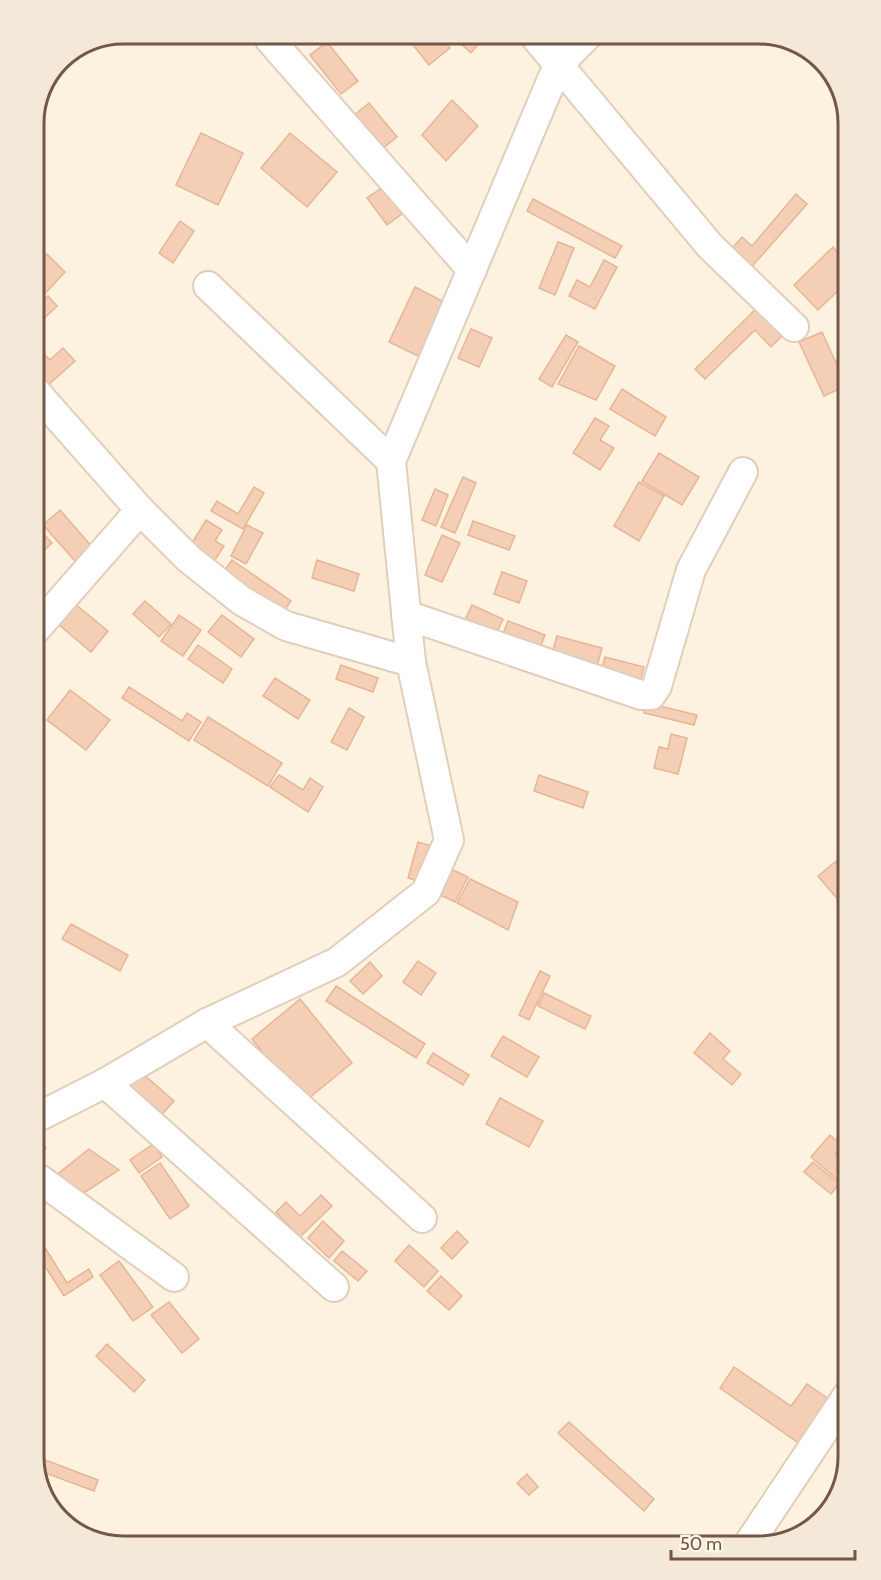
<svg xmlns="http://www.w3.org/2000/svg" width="881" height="1580" viewBox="0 0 881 1580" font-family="Cabin,sans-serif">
<rect width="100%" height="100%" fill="#fdf2df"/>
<!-- building -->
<g fill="#f4cfb6" stroke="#e7b596" stroke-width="1.5">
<polygon points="408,33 438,33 450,48 429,65 405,35"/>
<polygon points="468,33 487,33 471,53 460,43"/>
<polygon points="327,42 358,81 341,94 310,55"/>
<polygon points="452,100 478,126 446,161 422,135"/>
<polygon points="369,103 397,137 381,150 353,116"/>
<polygon points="201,133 243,153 218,205 176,185"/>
<polygon points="290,133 337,172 307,207 261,168"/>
<polygon points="383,187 403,213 387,225 367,198"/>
<polygon points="796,194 807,204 748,271 728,253 742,237 752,246"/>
<polygon points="533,199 622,246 615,258 527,211"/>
<polygon points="180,221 194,231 173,263 159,253"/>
<polygon points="558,242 574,248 555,295 539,288"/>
<polygon points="833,247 842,257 842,287 818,310 794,285"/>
<polygon points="47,254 65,272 40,299 34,293 34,268"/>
<polygon points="604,260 617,267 595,309 569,296 577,280 590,287"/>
<polygon points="415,287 450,305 424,359 389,342"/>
<polygon points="48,296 57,306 34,328 34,309"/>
<polygon points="757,308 783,335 771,347 755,330 705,379 695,369"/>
<polygon points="471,329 492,338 479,367 458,358"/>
<polygon points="822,332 842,376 843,387 824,396 799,342"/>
<polygon points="566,335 578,342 552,387 539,379"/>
<polygon points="34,343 50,360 63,348 75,361 45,388 34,376"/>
<polygon points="579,346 615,366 596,400 558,384"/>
<polygon points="622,389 666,417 655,436 610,409"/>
<polygon points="595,418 609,426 600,440 614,448 600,470 573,453"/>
<polygon points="659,453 699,477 682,505 642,481"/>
<polygon points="463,477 476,483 455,533 441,527"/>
<polygon points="639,482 664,496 639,541 614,526"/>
<polygon points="254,487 264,493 243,529 211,511 217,501 238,514"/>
<polygon points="435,489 448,495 436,526 422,520"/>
<polygon points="60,510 92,547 75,561 43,525"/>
<polygon points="206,520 222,530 215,541 224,546 211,566 187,551"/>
<polygon points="473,521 515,536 509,550 468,535"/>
<polygon points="35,525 52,543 35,559"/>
<polygon points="247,525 263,533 246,564 231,556"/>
<polygon points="442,535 460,543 442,582 425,575"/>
<polygon points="232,560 291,601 279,618 220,577"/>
<polygon points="317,560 359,574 354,591 312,578"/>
<polygon points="502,572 527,581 519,603 494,594"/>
<polygon points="69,599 108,631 91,652 52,619"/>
<polygon points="145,601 171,624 159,637 133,614"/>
<polygon points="472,605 503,619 496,634 465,620"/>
<polygon points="179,615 201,630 183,656 161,641"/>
<polygon points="222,615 254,639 241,657 208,632"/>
<polygon points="508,621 545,635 538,653 501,639"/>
<polygon points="557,636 602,648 596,670 551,657"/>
<polygon points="198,645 232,669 223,683 188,659"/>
<polygon points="605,657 644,667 640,682 601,672"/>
<polygon points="341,665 378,678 373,692 336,679"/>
<polygon points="275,678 310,700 298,719 263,696"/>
<polygon points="129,687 182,721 187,713 201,722 189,741 122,698"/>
<polygon points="70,690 110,720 86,750 47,720"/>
<polygon points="647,703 697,715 694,725 644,713"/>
<polygon points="349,708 364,717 347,750 331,742"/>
<polygon points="208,717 282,763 268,786 194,740"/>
<polygon points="671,734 687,738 678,774 654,768 659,747 668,749"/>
<polygon points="279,775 303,790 310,778 323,787 308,812 270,787"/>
<polygon points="539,775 588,792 583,808 534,791"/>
<polygon points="418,842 432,846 422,882 408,878"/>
<polygon points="845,854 845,874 841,877 845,882 845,908 818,876"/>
<polygon points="451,869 468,877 455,902 438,894"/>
<polygon points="470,879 518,902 508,930 457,903"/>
<polygon points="71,924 128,955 120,971 62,939"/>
<polygon points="418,961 436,973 421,995 403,982"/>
<polygon points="370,962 382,976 363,994 350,981"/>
<polygon points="540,971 550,976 529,1020 519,1015"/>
<polygon points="336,986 425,1044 416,1058 326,1001"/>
<polygon points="544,993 591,1016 585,1029 538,1006"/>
<polygon points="300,999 352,1063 303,1103 252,1039"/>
<polygon points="710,1033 730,1051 723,1059 741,1074 732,1085 694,1053"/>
<polygon points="503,1036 539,1057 527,1077 491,1056"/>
<polygon points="433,1053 469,1075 463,1085 427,1063"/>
<polygon points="142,1073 174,1101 157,1120 125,1092"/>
<polygon points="500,1098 543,1121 529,1147 486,1124"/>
<polygon points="830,1135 842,1146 835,1155 846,1164 846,1177 841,1183 811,1157"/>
<polygon points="38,1139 46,1148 38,1155"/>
<polygon points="153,1144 162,1157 139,1173 130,1160"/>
<polygon points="89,1149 119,1170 79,1196 54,1177"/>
<polygon points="813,1162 839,1184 831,1194 804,1172"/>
<polygon points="160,1163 189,1206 170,1219 141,1176"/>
<polygon points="321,1195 332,1206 300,1237 276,1212 286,1202 300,1216"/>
<polygon points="323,1221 344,1241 329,1258 308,1238"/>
<polygon points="457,1231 468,1242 452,1259 441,1248"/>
<polygon points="39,1238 67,1283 89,1269 93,1277 64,1296 39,1257"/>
<polygon points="409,1245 438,1271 424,1287 395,1261"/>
<polygon points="342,1251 367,1271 358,1281 334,1261"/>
<polygon points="119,1261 153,1307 133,1321 100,1275"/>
<polygon points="441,1276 462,1296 449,1310 427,1291"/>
<polygon points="169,1302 199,1339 182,1353 151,1315"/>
<polygon points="107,1344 145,1380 134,1392 96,1356"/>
<polygon points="734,1367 791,1406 807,1384 830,1400 800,1444 720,1388"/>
<polygon points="569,1422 654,1499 644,1511 558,1433"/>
<polygon points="40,1458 98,1480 94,1491 40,1471"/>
<polygon points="527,1474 538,1487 529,1495 517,1483"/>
</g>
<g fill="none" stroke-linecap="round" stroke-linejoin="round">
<defs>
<g id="street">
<polyline points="532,33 710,246 794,327"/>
<polyline points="270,40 472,270"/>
<polyline points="208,286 391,461"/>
<polyline points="35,391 140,510 189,559 242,601 286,626 411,662"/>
<polyline points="406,615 641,695 651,695 657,686 691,570 743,472"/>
<polyline points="36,629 140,510"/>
<polyline points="207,1023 422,1218"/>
<polyline points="105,1083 334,1287"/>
<polyline points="38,1117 105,1083 207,1023 337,962 426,892 449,840 411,662 391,461 558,65 590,33"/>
<polyline points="38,1178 174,1277"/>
<polyline points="751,1540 847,1396"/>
</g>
</defs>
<!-- street casing -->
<use href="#street" stroke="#e1cebb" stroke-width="32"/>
<!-- street -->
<use href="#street" stroke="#fff" stroke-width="28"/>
</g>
<!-- crop -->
<path d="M0 0H881V1580H0ZM123 44H759A79 79 0 0 1 838 123V1457A79 79 0 0 1 759 1536H123A79 79 0 0 1 44 1457V123A79 79 0 0 1 123 44Z" fill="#f4e9d9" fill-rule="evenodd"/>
<path fill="none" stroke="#745746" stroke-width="3" d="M123 44H759A79 79 0 0 1 838 123V1457A79 79 0 0 1 759 1536H123A79 79 0 0 1 44 1457V123A79 79 0 0 1 123 44Z"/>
<!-- scale -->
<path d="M671 1550v9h184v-9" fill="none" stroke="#745746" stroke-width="3"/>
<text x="680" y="1550" font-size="18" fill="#745746" stroke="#fff6e6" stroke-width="4.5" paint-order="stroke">50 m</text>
</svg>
